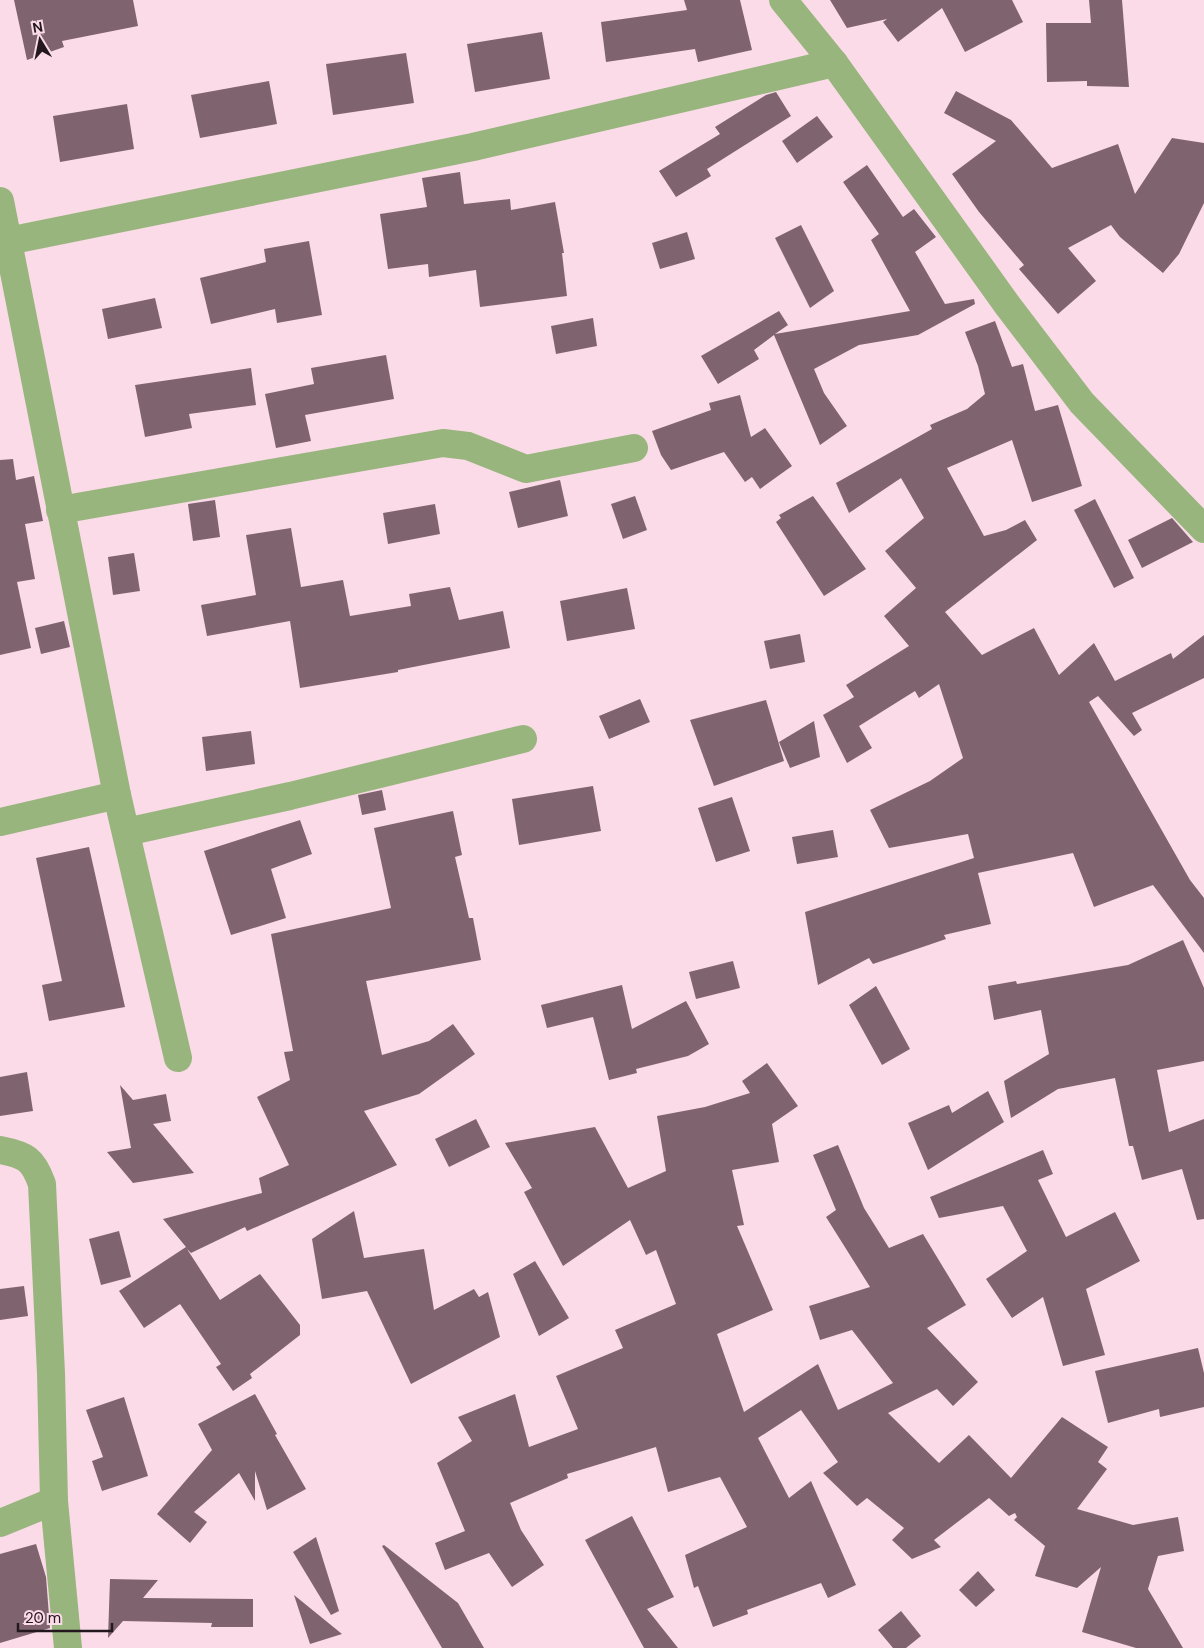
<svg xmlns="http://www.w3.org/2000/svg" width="1204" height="1648" viewBox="0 0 1204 1648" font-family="'DM Sans',sans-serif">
<rect width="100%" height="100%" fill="#fbdbe8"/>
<!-- building -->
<g fill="#7f646f">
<polygon points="14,0 133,0 138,26 62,41 64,47 27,60"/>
<polygon points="684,0 740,0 752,50 698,62 695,49 606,62 601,22 687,10"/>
<polygon points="830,0 1012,0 1023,22 965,52 942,8 898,42 883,22 887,19 847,28"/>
<polygon points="1089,0 1122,0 1129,87 1087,86 1087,81 1047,82 1046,23 1091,23"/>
<polygon points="542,32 550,79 475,92 467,44"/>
<polygon points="406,53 414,103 333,115 326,64"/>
<polygon points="269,81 277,124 200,138 191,95"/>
<polygon points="956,91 1011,120 1052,168 1118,144 1135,194 1172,138 1204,143 1204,203 1179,254 1163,273 1120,237 1111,225 1068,248 1096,281 1058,314 1019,269 1024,265 979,212 952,174 996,141 944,113"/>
<polygon points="776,92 791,116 707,169 711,176 676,197 659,171 720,134 715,127 766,95"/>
<polygon points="127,104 134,149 60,162 53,116"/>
<polygon points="817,116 833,137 797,163 782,141"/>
<polygon points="867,165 903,217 914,209 936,237 915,252 945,304 974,299 975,304 918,335 859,345 814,369 824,393 847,426 820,445 774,335 754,350 759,359 718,384 701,356 779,311 788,325 775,334 910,311 871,240 879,234 843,182"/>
<polygon points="460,172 464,204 510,199 511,210 555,202 564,253 562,253 567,296 480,307 476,270 429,277 428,264 388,269 380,214 427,207 422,178"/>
<polygon points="801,225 834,291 810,308 775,238"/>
<polygon points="687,232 695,259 660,269 652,243"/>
<polygon points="309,241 322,315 277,323 275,309 211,324 200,278 266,262 264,249"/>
<polygon points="155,298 162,328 108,339 102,309"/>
<polygon points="593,318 597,346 556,354 551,326"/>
<polygon points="995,321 1012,367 1023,364 1035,411 1058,405 1082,486 1032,502 1012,440 947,468 984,536 1006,530 1025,520 1037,540 945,612 982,655 1034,628 1059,675 1094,643 1115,681 1171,653 1173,659 1204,635 1204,678 1132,713 1142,730 1134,736 1098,696 1089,702 1190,880 1204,898 1204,953 1153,885 1094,907 1073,853 978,873 991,924 944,935 946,939 873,964 869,958 818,985 805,912 974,858 968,834 889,848 870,810 930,781 963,758 939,684 919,698 915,691 859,726 872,748 847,763 823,715 854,697 846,685 909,646 884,616 916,588 885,551 924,518 901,478 849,513 836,483 932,429 930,425 967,409 985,394 978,366 965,332"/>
<polygon points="386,355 394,399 305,415 311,441 276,448 265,394 314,384 311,368"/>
<polygon points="251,368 256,405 189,414 192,428 145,437 135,385"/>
<polygon points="740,395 751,437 765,428 792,466 760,489 752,477 745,482 724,452 671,470 661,455 652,431 711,410 709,403"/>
<polygon points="13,459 16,480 34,476 43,521 25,524 35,579 17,582 31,648 0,655 0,460"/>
<polygon points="560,480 568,516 518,528 509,492"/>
<polygon points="635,496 647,530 623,539 611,504"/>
<polygon points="813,496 866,569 824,596 776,522 781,518 779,515"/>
<polygon points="1095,499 1134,578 1114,588 1074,510"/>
<polygon points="215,500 220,537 193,541 188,504"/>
<polygon points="435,504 440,534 388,544 383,513"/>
<polygon points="1172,518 1193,542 1142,568 1128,540"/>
<polygon points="291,528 301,587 343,580 350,616 411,606 409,594 450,587 459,620 503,611 510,648 398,670 398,672 300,688 290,621 207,636 201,605 256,595 246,535"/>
<polygon points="134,553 140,591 113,595 108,557"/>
<polygon points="627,588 635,629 567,641 560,601"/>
<polygon points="64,621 70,647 41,654 35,628"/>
<polygon points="800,634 805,662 770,669 764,641"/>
<polygon points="640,699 650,722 609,739 599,716"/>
<polygon points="766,700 784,761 714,786 690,720"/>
<polygon points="814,721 820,757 790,768 779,742"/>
<polygon points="251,731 255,764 206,771 202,737"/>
<polygon points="593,786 601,831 519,845 512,799"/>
<polygon points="382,790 386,810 362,815 358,795"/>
<polygon points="732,797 750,851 716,862 698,808"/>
<polygon points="453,811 462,855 455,857 469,918 473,918 481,960 366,981 382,1055 429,1041 453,1024 475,1054 419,1094 364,1111 397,1165 247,1231 245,1227 191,1253 187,1249 220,1300 260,1274 300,1325 300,1335 250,1374 252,1378 233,1391 216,1367 221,1364 180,1304 144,1328 119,1291 186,1247 163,1219 262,1193 259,1178 289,1165 257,1097 290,1080 284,1052 293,1051 271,934 391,908 374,828"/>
<polygon points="300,820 312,854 271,869 286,918 231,935 204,851"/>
<polygon points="833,830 838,857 797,864 792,837"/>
<polygon points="89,847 125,1007 49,1021 42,985 62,981 36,858"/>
<polygon points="1183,940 1204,988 1204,1061 1157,1070 1169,1132 1204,1119 1204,1219 1197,1220 1182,1169 1142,1180 1133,1146 1129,1146 1115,1078 1058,1089 1011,1118 1004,1081 1049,1054 1041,1010 994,1020 988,986 1016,981 1017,984 1128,965"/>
<polygon points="733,961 740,988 696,999 689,972"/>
<polygon points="622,985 632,1029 686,1001 709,1044 688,1056 636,1069 637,1073 609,1080 593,1017 547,1028 541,1005"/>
<polygon points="876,986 910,1049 882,1065 849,1005"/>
<polygon points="767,1063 798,1106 772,1124 779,1162 732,1170 744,1225 737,1226 773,1310 717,1334 744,1412 818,1364 838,1410 893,1383 852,1330 820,1340 809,1306 870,1287 826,1217 836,1210 813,1155 838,1145 864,1208 889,1248 923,1234 966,1305 927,1328 978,1382 953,1406 937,1389 888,1413 939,1463 969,1435 1011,1478 1062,1417 1108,1447 1098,1462 1107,1469 1077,1509 1133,1525 1178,1517 1184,1551 1158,1556 1148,1589 1183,1648 1136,1648 1082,1632 1101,1567 1077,1588 1035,1576 1045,1546 1014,1520 1017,1517 1015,1513 1009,1516 989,1498 934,1540 941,1547 912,1559 892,1540 904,1528 867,1498 857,1506 823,1473 838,1462 801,1410 758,1438 789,1498 811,1481 856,1585 828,1598 821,1583 747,1610 748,1614 713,1627 698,1586 694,1588 685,1555 747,1527 720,1477 668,1492 656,1447 567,1474 568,1478 510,1503 521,1530 544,1565 512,1587 489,1553 445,1570 435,1543 465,1531 437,1463 472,1441 458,1417 515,1394 529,1447 578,1429 556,1376 623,1348 615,1330 676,1304 656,1250 646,1255 630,1220 563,1266 524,1192 532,1188 505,1143 595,1127 628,1188 666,1171 657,1116 705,1107 750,1093 742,1081"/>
<polygon points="27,1072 33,1111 0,1116 0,1077"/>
<polygon points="120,1085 133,1100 166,1094 171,1121 153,1124 194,1173 133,1183 107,1152 131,1148"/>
<polygon points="988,1091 1004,1122 928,1170 908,1123 949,1105 952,1113"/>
<polygon points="476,1119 490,1147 449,1167 435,1139"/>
<polygon points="1043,1150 1053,1174 1038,1180 1066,1237 1115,1212 1140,1261 1086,1289 1105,1355 1063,1366 1043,1297 1012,1318 986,1279 1027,1251 1003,1206 939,1218 930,1197"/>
<polygon points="354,1211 364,1258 424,1249 434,1310 474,1289 479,1297 488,1292 500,1337 411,1384 367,1291 322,1299 312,1239"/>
<polygon points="119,1231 131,1277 101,1285 89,1239"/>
<polygon points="535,1261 569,1318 539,1336 513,1274"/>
<polygon points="24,1286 28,1316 0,1320 0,1289"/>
<polygon points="1198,1348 1204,1373 1204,1407 1160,1417 1159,1409 1108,1423 1095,1371"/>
<polygon points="255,1394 277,1434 275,1435 306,1489 267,1510 255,1471 255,1501 239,1473 194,1512 207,1522 190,1543 157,1514 212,1450 198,1424"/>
<polygon points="124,1397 148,1476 102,1491 92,1461 103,1457 86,1410"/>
<polygon points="632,1516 674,1597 647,1609 678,1648 644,1648 585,1540"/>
<polygon points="316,1537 339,1611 331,1615 293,1552"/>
<polygon points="36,1544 46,1577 50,1628 0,1643 0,1554"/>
<polygon points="384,1545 458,1603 484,1648 442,1648 382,1546"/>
<polygon points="978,1571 995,1590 976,1607 959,1590"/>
<polygon points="110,1579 158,1580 143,1598 253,1599 253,1627 211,1627 212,1623 123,1621 108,1638"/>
<polygon points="294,1595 342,1634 310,1644"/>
<polygon points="901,1611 921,1636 906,1648 893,1648 878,1630"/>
</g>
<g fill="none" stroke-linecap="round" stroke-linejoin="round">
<!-- minor -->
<g stroke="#99b57e" stroke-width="28">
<polyline points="0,201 117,795 178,1058"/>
<polyline points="8,241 473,147 834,63"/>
<polyline points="60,510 443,443 468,446 526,469 634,448"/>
<polyline points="0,822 117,795"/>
<polyline points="126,832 290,796 523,739"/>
<path d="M0 1150C26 1155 33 1159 42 1184L51 1373 54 1501 68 1648"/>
<polyline points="0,1523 54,1501"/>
</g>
<!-- tertiary -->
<polyline stroke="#99b57e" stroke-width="28" points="783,0 834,63 1008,306 1082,403 1204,529"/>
</g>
<!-- north arrow -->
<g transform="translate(40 40) rotate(350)" stroke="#fbdbe8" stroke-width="4" paint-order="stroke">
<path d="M0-4L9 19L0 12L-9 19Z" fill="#23181d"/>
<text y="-8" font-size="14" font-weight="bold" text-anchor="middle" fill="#23181d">N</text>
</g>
<!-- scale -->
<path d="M18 1623v8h94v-8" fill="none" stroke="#23181d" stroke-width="2.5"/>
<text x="25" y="1623" font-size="15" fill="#23181d" stroke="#fbdbe8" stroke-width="4" paint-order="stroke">20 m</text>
</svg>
